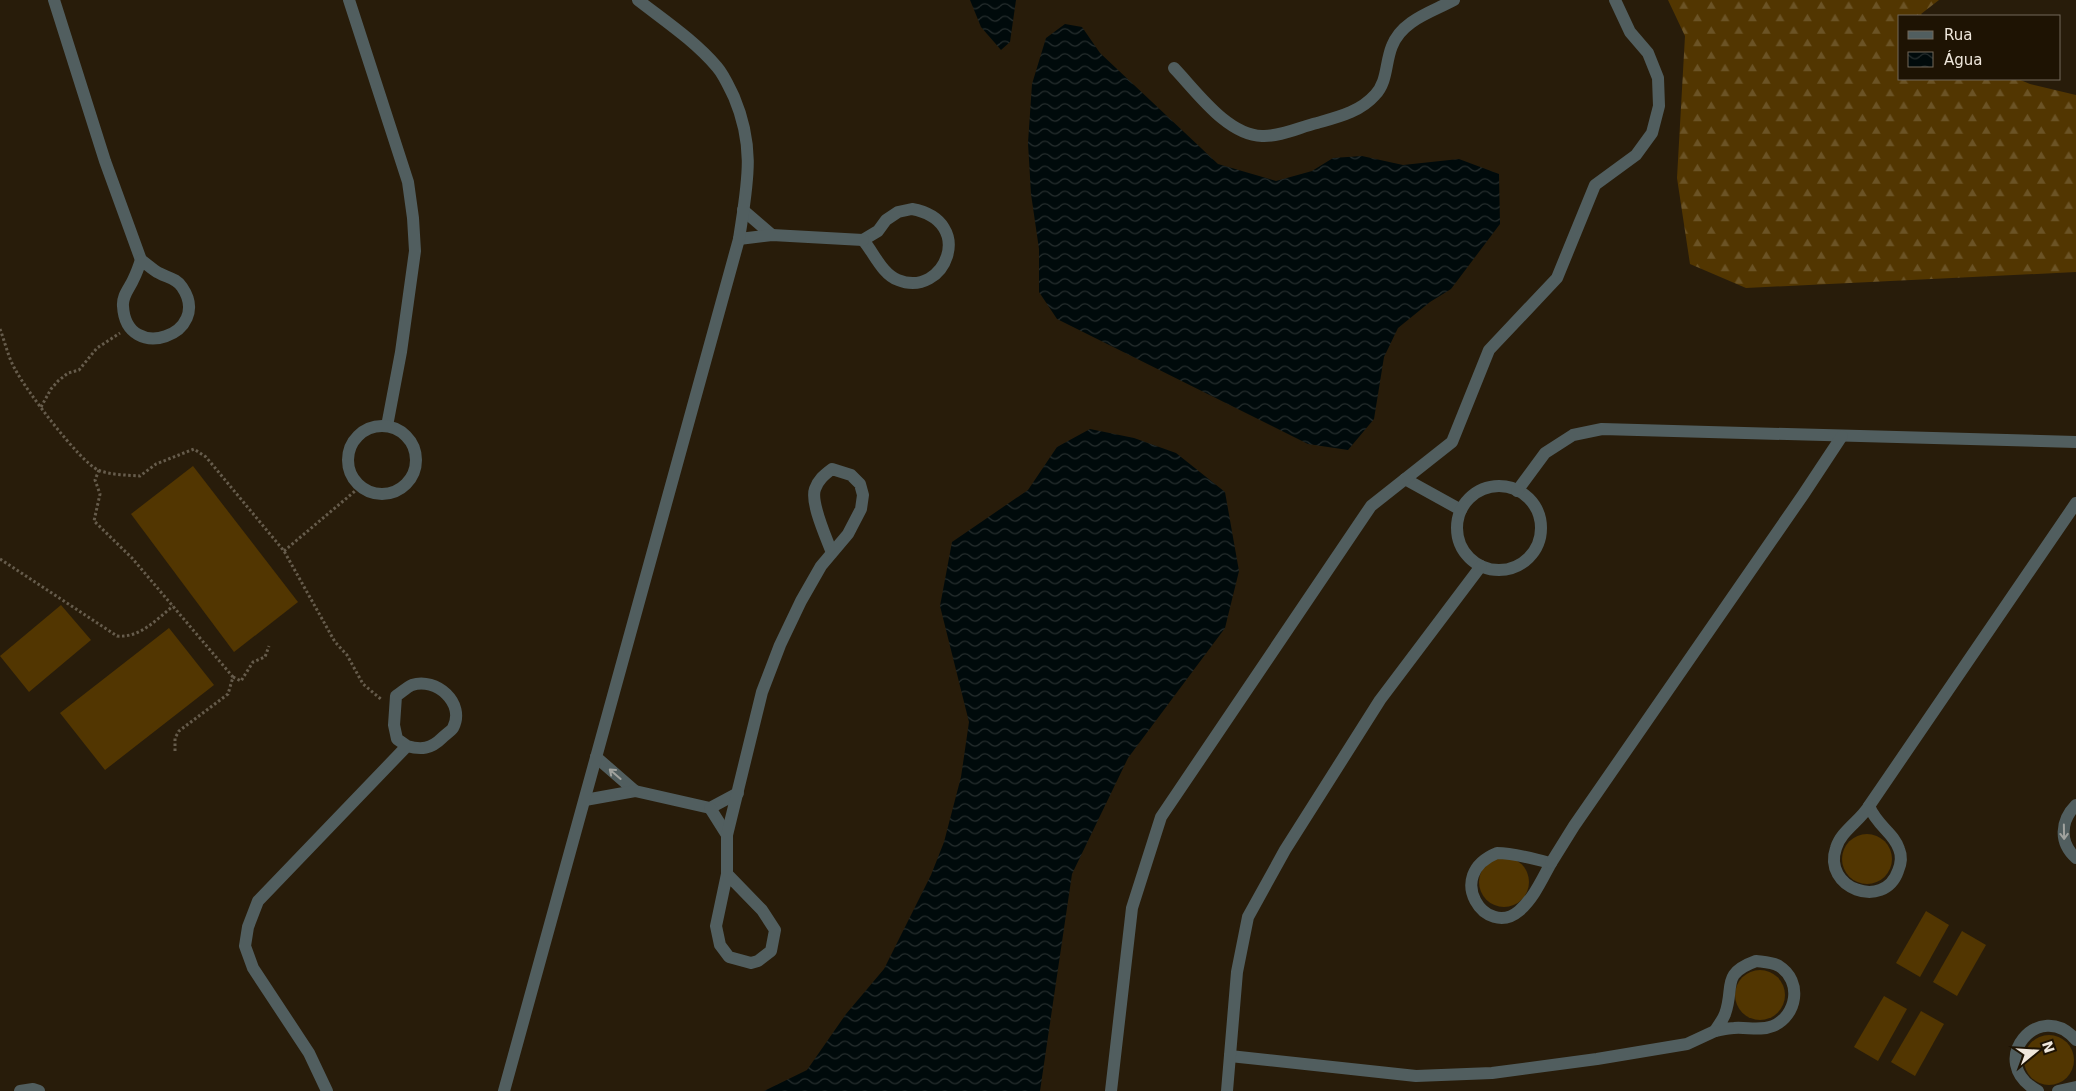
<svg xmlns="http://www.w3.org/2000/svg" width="2076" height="1091" viewBox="0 0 2076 1091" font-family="'DejaVu Sans',sans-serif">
<defs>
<pattern id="forest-firs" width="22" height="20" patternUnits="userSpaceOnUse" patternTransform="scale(1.25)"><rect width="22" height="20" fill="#523601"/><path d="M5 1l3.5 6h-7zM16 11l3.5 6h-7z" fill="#6b5325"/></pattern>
<pattern id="water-waves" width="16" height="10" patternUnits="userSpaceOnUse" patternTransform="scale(1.25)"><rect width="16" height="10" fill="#000a0b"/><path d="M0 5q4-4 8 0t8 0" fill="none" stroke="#262e2e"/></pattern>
</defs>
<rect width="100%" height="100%" fill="#281c0a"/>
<!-- grass -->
<g fill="#523601">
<polygon points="193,466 298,602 234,652 131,514"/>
<polygon points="61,605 91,640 29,692 0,656"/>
<polygon points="169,628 214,685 105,770 60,713"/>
<circle cx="1867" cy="859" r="25"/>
<circle cx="1504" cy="882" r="25"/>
<polygon points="1926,911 1949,925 1920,977 1896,963"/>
<polygon points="1962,931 1986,945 1957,996 1933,982"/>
<circle cx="1760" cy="995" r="25"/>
<polygon points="1884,996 1907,1009 1878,1061 1854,1047"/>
<polygon points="1921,1011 1944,1024 1915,1076 1891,1062"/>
<circle cx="2049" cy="1060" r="25"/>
</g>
<!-- forest -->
<polygon fill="url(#forest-firs)" points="1668,0 1939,0 1921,14 1923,16 1900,16 1900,79 2018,79 2030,84 2076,95 2076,272 1746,288 1690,264 1677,178 1685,36"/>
<!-- water -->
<g fill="url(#water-waves)">
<polygon points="970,0 1016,0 1010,42 1001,50 981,27"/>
<polygon points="1065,24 1082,27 1100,53 1218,164 1276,181 1312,171 1333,158 1362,156 1403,165 1459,159 1499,174 1500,224 1451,289 1430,302 1398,328 1384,357 1374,419 1348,450 1308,444 1057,319 1039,292 1039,249 1031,194 1028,143 1032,84 1046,38"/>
<polygon points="1090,429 1134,438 1176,453 1225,492 1239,571 1225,628 1128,758 1072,874 1040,1091 764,1091 807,1070 846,1014 884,969 931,875 944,842 961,777 969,722 940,606 952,542 1028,490 1057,447"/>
</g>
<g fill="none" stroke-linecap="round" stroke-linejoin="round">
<!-- path -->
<g stroke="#665c4c" stroke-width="3" stroke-dasharray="2.5 2.5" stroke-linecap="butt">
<path d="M0 329C5 342 8 357 15 369 25 389 80 462 98 470 110 475 127 475 140 476L156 464 194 449 206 457 284 551 335 642 347 655 363 684 382 700"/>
<polyline points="41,407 51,389 58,381 68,373 79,370 97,348 120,333"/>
<polyline points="99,470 95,480 100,494 94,521 132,558 233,677 228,694 179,731 175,738 175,751"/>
<polyline points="284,551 361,486"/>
<path d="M0 559 117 636C140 638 156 620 173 606"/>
<polyline points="233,677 241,681 253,662 265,657 269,646"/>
</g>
<!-- minor -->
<g stroke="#515e5f" stroke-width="12">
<polyline points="54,0 105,161 141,260"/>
<polyline points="349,0 408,182 413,218 415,251 401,352 387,426"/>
<path d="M1174 68C1197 92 1227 135 1262 136 1280 137 1300 127 1317 123 1338 117 1360 112 1375 95 1388 81 1385 63 1392 46 1402 20 1432 12 1454 0"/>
<path d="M912 209C977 221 945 299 898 280 882 274 874 253 863 240L878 231 886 220 898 212Z"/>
<polyline points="743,210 772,235"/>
<polyline points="739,239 772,235 863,240"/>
<path d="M141 260C147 264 153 270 159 273 168 278 176 278 182 287 214 334 126 365 123 306 122 295 130 288 134 278 137 272 139 266 141 260Z"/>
<circle cx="382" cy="460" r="34"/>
<polyline points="1405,479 1461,510"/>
<circle cx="1499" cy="528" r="42"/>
<polyline points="1517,491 1545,453 1573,435 1602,429 2076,442"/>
<polyline points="596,757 635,791"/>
<polyline points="585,800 635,791 710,808 738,793"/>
<path d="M2076 805C2060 821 2059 843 2076 858"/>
<polyline points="1869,806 2076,503"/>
<path d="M1869 806C1877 826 1894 833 1899 849 1902 856 1901 864 1898 871 1884 911 1822 888 1836 848 1841 831 1860 821 1869 806Z"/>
<polyline points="710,808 727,835"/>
<path d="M1497 853C1515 853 1533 859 1551 863 1542 879 1534 898 1519 911 1486 939 1443 875 1497 853Z"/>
<polyline points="1551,863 1574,826 1803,495 1842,436"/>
<path d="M727 874 762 910 775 930 771 951 758 961 751 963 729 957 720 945 716 926 727 874V835L762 692 780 645 801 601 821 566 848 534 861 509 863 495 860 484 851 475 832 469C824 475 818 480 815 489 810 503 827 539 832 553"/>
<path d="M1756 961C1764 962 1772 962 1779 966 1803 981 1797 1016 1773 1026 1761 1031 1747 1027 1734 1028 1728 1028 1721 1030 1715 1031 1718 1025 1723 1020 1725 1014 1735 987 1720 974 1756 961Z"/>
<polyline points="1230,1056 1416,1076 1492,1073 1597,1059 1687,1044 1715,1031"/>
<polyline points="20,1091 33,1089 39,1091"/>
<path d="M327 1091 309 1053 253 968 245 946 248 927 258 901 407 746C421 750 431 749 442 738 445 735 451 731 453 728 466 703 436 677 412 685 407 687 401 693 396 696L394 725 397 739 407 746"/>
<path d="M504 1091 739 239C747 185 756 149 734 97 729 87 724 75 717 67 695 41 665 21 638 0"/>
<polyline points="1111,1091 1132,908 1161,817 1371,506 1452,442 1489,350 1557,278 1595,185 1636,155 1652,133 1659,106 1658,78 1648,53 1630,32 1615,0"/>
<polyline points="1227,1091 1237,972 1248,917 1285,850 1380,700 1481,566"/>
<path d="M2038 1091C1984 1062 2040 997 2076 1040"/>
<polyline points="2058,1091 2076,1087"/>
</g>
</g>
<!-- one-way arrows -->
<defs><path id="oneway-shaft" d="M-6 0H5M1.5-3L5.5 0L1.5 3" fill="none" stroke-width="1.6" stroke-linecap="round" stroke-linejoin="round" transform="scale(1.25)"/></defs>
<g stroke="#a0a29e">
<use href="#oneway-shaft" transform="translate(615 774) rotate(-139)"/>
<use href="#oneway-shaft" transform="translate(2064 832) rotate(89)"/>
</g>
<!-- legend -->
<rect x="1898" y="15" width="162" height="65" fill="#1e1303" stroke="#72685a"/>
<rect x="1908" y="31" width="25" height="8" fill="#515e5f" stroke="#72685a"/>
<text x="1944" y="40" font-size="15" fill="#efe7dc">Rua</text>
<rect x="1908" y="52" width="25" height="15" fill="url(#water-waves)" stroke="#72685a"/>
<text x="1944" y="65" font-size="15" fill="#efe7dc">Água</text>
<!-- north arrow -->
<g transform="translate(2036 1051) rotate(72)" stroke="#1e1303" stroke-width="4" paint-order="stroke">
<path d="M0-4L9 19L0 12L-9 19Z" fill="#efe7dc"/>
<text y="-8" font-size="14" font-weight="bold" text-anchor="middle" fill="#efe7dc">N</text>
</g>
</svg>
